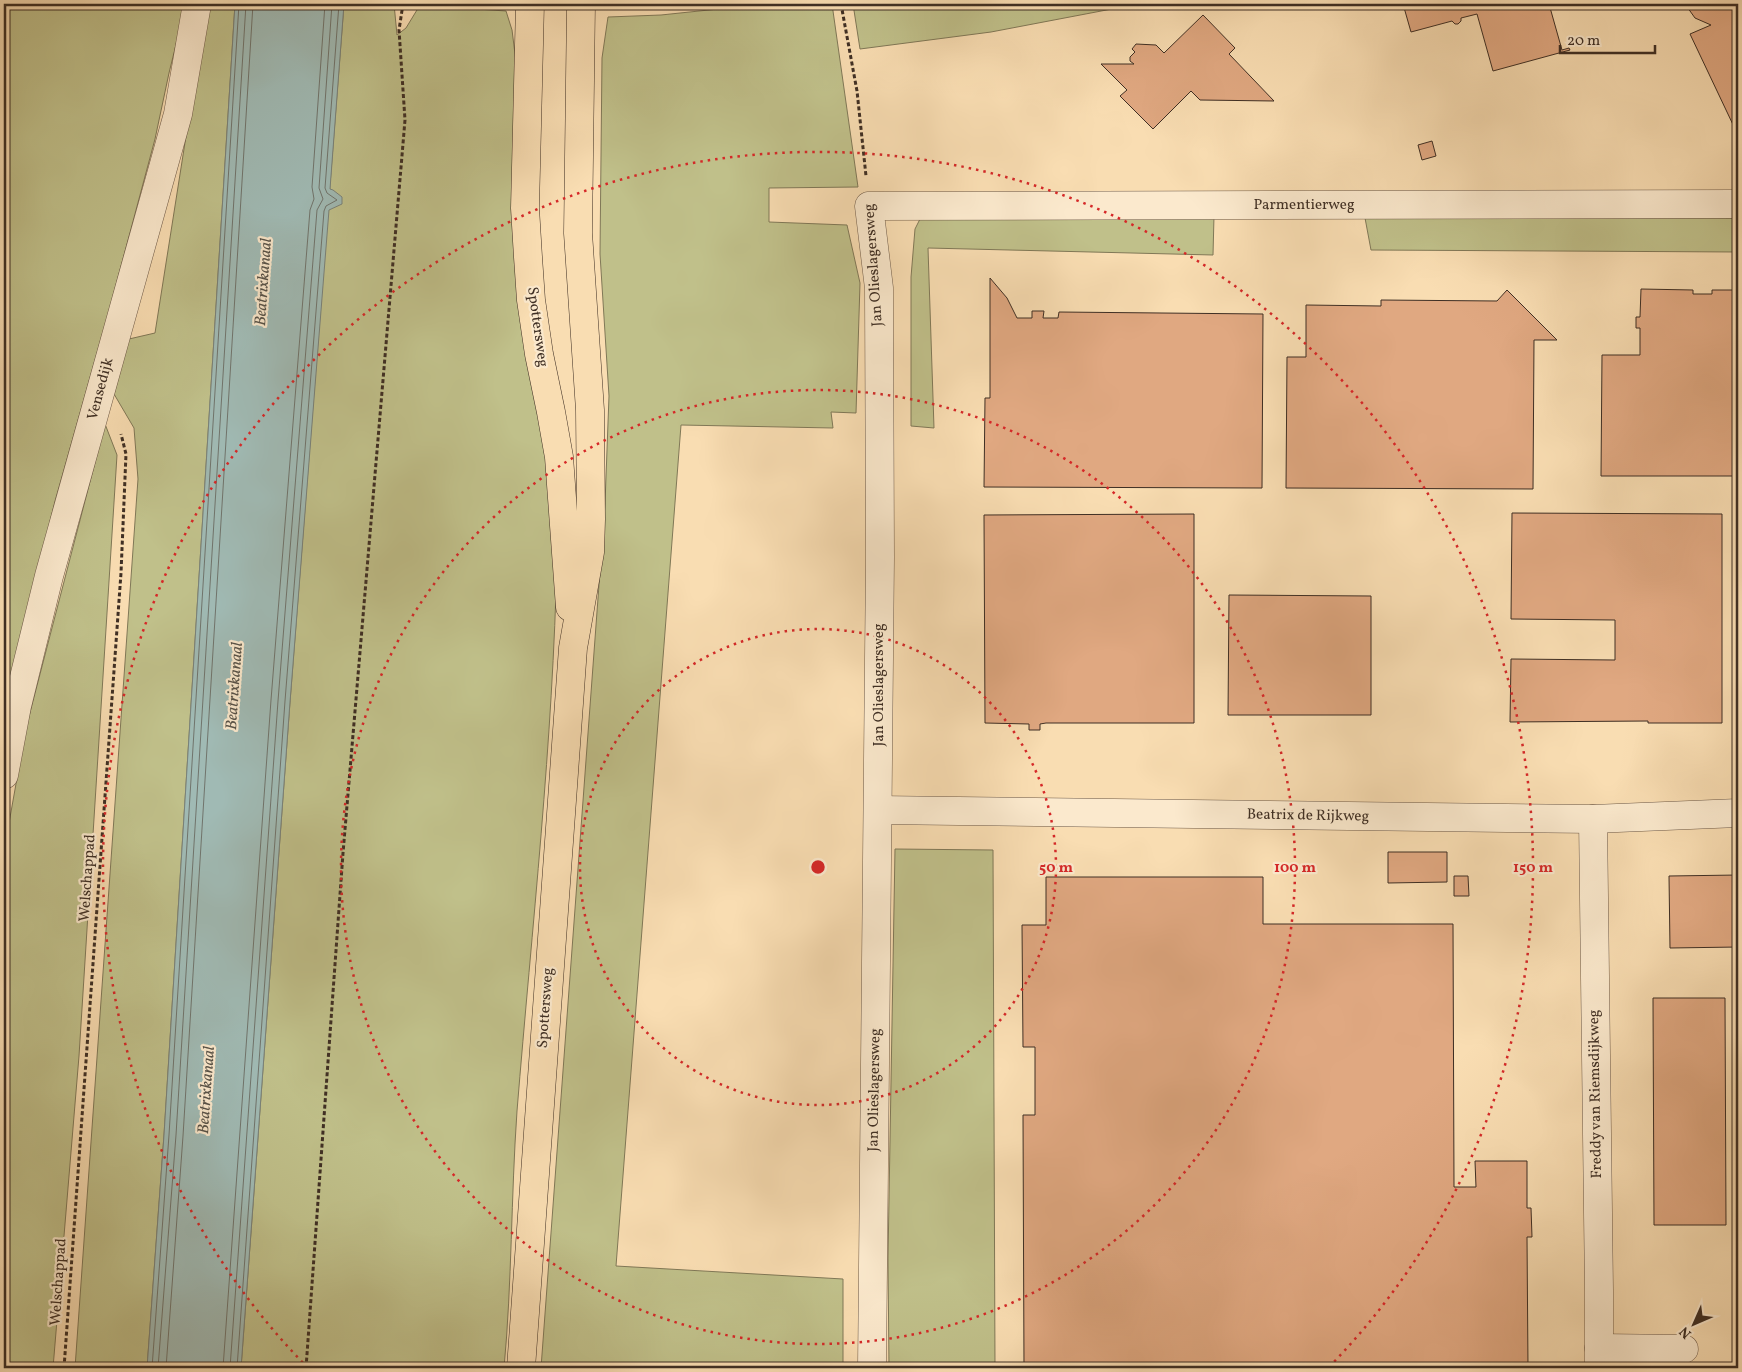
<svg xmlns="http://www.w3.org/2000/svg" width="1742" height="1372" viewBox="0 0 1742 1372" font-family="Vollkorn,serif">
<rect width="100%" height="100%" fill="#f9ddb2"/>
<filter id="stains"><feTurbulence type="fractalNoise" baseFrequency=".004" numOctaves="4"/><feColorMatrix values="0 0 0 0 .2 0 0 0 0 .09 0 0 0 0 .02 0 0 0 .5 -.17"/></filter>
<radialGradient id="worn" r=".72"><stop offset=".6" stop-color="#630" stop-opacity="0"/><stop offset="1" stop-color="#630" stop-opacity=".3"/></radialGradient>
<!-- green -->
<g fill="#c0c08a" stroke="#807857">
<polygon points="4,4 186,4 169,73 155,139 109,311 55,501 4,714"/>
<polygon points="209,4 235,4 164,1135 147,1368 75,1368 138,479 134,428 114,394 129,339 155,333 201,41"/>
<path d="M344 4H394L397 35 406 28 420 5 506 11 512 30 518 78 557 556C553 742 532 926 517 1111 511 1196 512 1283 504 1368H241L290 702Z"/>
<polygon points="766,4 832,4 858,187 769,188 769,222 847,225 860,283 856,413 831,412 833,428 681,425 616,1266 843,1279 843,1368 541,1368 605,504 609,396 600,254 602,58 608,17 661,15"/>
<polygon points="853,4 1138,4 991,32 860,49"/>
<polygon points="1214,216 1213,255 928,248 934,428 911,426 911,277 915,229 921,217"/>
<polygon points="1365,218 1738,218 1738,252 1371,250"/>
<polygon points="105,424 117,455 79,1056 53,1368 4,1368 4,851 26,728"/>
<polygon points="895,849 993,850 995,1368 889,1368 888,1258"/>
</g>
<!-- water -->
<polygon fill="#a0bab4" stroke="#79827a" points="235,4 344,4 330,189 333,190 342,197 342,204 329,210 290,702 241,1368 147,1368 164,1135"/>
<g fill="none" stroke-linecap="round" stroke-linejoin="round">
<!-- shore -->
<g stroke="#70746c" stroke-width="1">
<polyline points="152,1368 169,1135 239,4"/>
<polyline points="158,1368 176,1135 246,4"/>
<polyline points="166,1368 183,1136 253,4"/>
<polyline points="223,1368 271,700 310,210 314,199 312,187 325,4"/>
<polyline points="230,1368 278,701 317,210 323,199 319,188 332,4"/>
<polyline points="237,1368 285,701 324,211 326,206 337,200 327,193 325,188 339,4"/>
</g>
</g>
<!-- building -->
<g fill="#e0a881" stroke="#3f2f24">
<polygon points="1403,4 1549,4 1562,50 1569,48 1570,50 1493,71 1477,14 1461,18 1461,21 1458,24 1455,24 1452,21 1411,32"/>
<polygon points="1685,4 1738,4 1738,130 1736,131 1690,34 1711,25 1695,18"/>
<polygon points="1203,15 1235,48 1229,54 1274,101 1200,100 1191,91 1153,129 1120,96 1127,90 1101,64 1134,64 1130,61 1130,57 1135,52 1132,49 1136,44 1156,45 1164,53"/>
<polygon points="1432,141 1436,156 1422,160 1418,145"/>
<polygon points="990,278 1007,298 1017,318 1032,318 1032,311 1044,311 1043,318 1058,318 1059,312 1263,314 1262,488 984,487 985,398 990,398"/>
<polygon points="1641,289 1693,290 1693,294 1712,294 1712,290 1738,290 1738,476 1601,476 1602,355 1640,355 1640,328 1636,328 1636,317 1640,317"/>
<polygon points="1507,290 1557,340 1534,340 1533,489 1286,488 1287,357 1306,357 1306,305 1381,306 1381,300 1497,301"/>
<polygon points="1512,513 1722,514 1722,723 1648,723 1648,721 1510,722 1511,659 1615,660 1615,620 1511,619"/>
<polygon points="1194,514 1194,723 1046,723 1040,724 1040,730 1029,730 1029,724 985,723 984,515"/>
<polygon points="1229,595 1371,596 1371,715 1228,715"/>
<polygon points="1388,852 1447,852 1447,882 1388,883"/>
<polygon points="1738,875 1738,947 1670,948 1669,876"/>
<polygon points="1454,876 1468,876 1469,896 1454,896"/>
<polygon points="1046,877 1263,877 1263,924 1453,924 1454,1187 1476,1187 1475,1161 1527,1161 1527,1208 1531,1208 1532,1237 1527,1237 1528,1368 1024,1368 1023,1115 1035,1115 1035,1047 1023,1047 1022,925 1046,925"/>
<polygon points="1653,998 1725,998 1726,1225 1654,1225"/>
</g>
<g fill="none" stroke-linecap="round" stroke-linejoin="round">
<defs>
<g id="minor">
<polyline points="4,775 17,706 49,576 178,114 197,4"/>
<polyline points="878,810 1593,819 1738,813"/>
<polyline points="1593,819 1599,1291 1599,1368"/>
<polyline points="1599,1348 1684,1349"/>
<polyline points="872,1368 880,557 879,288 869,206 1738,204"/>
</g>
<g id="major">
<polyline points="530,4 525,208 528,257 531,300 539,354 551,412 559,457 570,607"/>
<polyline points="521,1368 573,648 590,552 591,519 590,410 578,233 581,4"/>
</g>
</defs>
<!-- minor casing -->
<use href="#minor" stroke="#6e5a48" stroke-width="29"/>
<!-- major casing -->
<use href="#major" stroke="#3f2f24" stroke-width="29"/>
<!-- path -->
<g stroke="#3f2f24" stroke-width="3" stroke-dasharray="4 2.5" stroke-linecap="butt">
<polyline points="841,4 857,91 866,176"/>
<polyline points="611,7 685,4"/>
<polyline points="64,1368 121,573 126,454 121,434"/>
<polyline points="306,1368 343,853 405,120 399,30 403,4"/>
</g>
<!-- minor -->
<use href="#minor" stroke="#fbe9cd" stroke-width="28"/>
<!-- major -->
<use href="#major" stroke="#f9ddb2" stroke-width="28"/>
</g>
<!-- distance rings -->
<g fill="none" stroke="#d62828" stroke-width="2.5" stroke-dasharray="2.5 5">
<circle cx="818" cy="867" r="238"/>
<circle cx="818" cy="867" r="477"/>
<path d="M308 1368A715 715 0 1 1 1328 1368"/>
</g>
<g text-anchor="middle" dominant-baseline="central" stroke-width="4.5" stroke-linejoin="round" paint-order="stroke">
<!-- street labels -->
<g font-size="15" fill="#3f2f24" stroke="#fbe9cd">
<text x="1304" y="205">Parmentierweg</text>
<text transform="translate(874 265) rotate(-94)">Jan Olieslagersweg</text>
<text transform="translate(537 327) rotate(82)">Spottersweg</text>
<text transform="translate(101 389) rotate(-75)">Vensedijk</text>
<text transform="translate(879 685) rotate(-90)">Jan Olieslagersweg</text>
<text transform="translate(1308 816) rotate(1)">Beatrix de Rijkweg</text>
<text transform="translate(88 878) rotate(-86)">Welschappad</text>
<text transform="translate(546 1008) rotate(-86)">Spottersweg</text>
<text transform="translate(875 1090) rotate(-89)">Jan Olieslagersweg</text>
<text transform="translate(1596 1094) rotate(-91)">Freddy van Riemsdijkweg</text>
<text transform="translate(59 1282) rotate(-86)">Welschappad</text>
</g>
<!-- water labels -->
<g font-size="16" font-style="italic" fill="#575248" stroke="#fbe9cd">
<text transform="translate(264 282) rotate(-86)">Beatrixkanaal</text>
<text transform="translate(235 686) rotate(-86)">Beatrixkanaal</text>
<text transform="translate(207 1090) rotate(-86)">Beatrixkanaal</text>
</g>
</g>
<circle cx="818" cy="867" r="8" fill="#d62828" stroke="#fbe9cd" stroke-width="2.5"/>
<g font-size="15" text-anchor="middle" font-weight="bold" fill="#d62828" stroke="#fbe9cd" stroke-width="4.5" stroke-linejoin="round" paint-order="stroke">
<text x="1056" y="872">50 m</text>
<text x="1295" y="872">100 m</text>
<text x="1533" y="872">150 m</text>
</g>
<!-- margin -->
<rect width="1742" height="1372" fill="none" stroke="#f9ddb2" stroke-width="20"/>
<rect x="5" y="5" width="1732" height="1362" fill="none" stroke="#3f2f24" stroke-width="2.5"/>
<rect x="10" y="10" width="1722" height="1352" fill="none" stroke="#3f2f24"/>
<!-- north arrow -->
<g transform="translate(1694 1324) rotate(225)" stroke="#fbe9cd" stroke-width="4" paint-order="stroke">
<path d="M0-4L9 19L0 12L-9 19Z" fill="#3f2f24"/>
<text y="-8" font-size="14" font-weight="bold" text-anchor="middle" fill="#3f2f24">N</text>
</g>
<!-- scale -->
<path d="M1560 45v8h95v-8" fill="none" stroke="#3f2f24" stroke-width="2.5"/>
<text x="1567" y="45" font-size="15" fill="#3f2f24" stroke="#fbe9cd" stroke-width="4" paint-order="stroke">20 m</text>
<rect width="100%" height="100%" filter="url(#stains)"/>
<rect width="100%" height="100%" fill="url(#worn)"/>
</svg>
